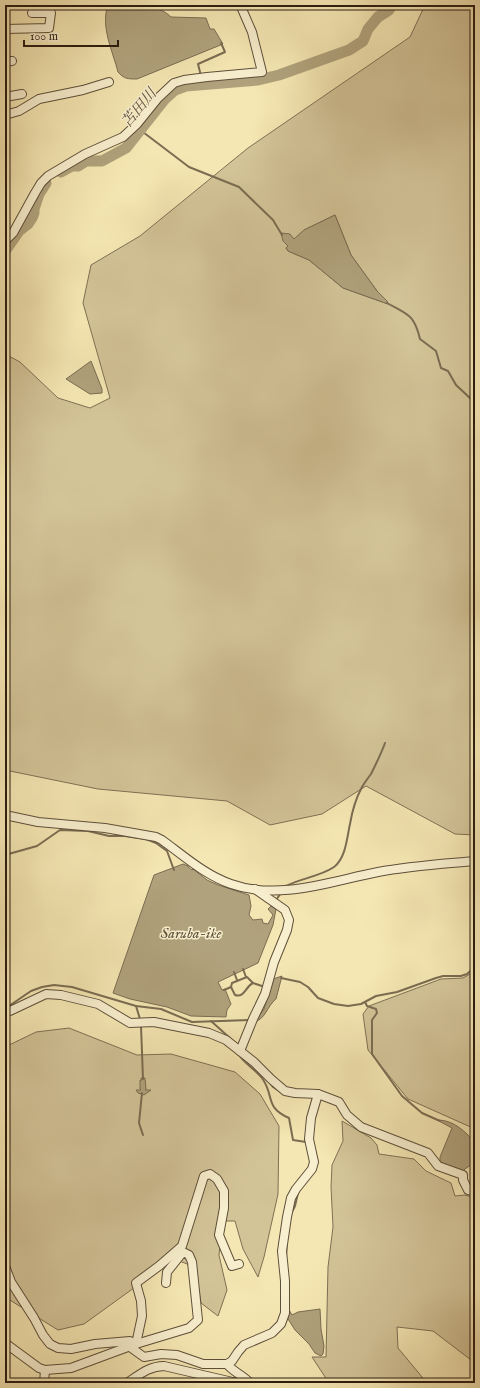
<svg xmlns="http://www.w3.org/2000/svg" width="480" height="1388" viewBox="0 0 480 1388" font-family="'IM FELL English','Noto Serif JP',serif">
<rect width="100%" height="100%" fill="#f5e7b3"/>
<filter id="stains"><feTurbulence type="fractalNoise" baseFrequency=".005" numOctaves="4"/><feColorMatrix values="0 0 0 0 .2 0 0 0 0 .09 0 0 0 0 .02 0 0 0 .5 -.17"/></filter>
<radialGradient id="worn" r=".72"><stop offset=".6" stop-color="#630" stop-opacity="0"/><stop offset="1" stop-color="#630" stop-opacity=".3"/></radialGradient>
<!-- green -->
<g fill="#d3c498" stroke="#7f7055" fill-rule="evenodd">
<path d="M425 5H475V835L455 834 366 786 322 814 270 825 227 801 98 789 5 770V354L20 362 58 398 90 408 110 398 83 303 91 265 140 236 248 148 410 37ZM335 215 351 255 377 291 387 301 388 304 343 288 309 260 288 251 286 248 304 230Z"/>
<polygon points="475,971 475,1129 408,1099 368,1050 363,1014 369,1006 441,979 463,978"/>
<polygon points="69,1028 137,1055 171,1054 235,1072 260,1094 279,1126 278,1194 264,1257 258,1277 243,1249 235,1221 223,1221 219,1255 227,1290 218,1316 201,1303 195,1267 174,1259 84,1324 58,1330 5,1297 5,1047 36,1032"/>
<polygon points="342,1121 371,1138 377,1145 379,1154 414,1159 426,1171 451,1183 455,1196 465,1195 475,1198 475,1363 433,1331 397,1327 398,1348 427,1383 329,1383 312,1357 326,1357 328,1267 333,1227 331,1187 332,1165 343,1141"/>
</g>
<!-- water -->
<g fill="#b0a27c" stroke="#7b6c52">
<path d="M108 5C127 5 156 2 171 17L206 18 210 29H214L223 44 137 79C128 79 124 79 118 72 113 52 100 26 108 5Z"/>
<polygon points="335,215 351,255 377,291 387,301 388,304 343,288 309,260 288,251 286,248 288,246 283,241 281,233 290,234 294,239 304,230"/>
<polygon points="91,361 102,389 102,393 90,394 66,379"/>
<polygon points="183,864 188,866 188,867 192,870 193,869 207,880 218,885 249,895 251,906 249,915 253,920 262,919 263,923 268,924 273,915 268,909 271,906 276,909 273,925 258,963 218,982 222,990 225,989 231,1004 227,1010 226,1017 191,1016 167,1007 130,999 113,993 154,875"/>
<path d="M282 976 276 999C267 1006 266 1019 254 1022L264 1009 273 979Z"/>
<polygon points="141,1078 145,1078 146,1089 145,1090 151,1090 144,1095 138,1093 136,1090 141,1090 140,1089 140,1080 142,1080"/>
<path d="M439 1120C455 1121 464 1131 475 1142V1162L465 1169 462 1172 440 1165V1157L452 1128 439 1121Z"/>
<polygon points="288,1308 292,1315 298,1312 320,1309 321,1329 324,1346 323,1354 321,1356 315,1353 309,1344 295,1330 288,1319"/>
</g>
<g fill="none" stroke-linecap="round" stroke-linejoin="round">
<!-- stream -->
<g stroke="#7b6c52" stroke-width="2">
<polyline points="201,76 198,64 225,52 221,43"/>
<polyline points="139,129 189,167 239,187 273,220 282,235"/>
<path d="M387 303C408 315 414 314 420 339L436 351 441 368 448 371 456 385 471 399 475 409V417"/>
<polyline points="5,855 37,846 60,830 88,831 109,836 125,836 146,839 156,843 167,851 174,870"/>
<path d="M286 886C301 878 319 877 334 867 346 858 347 837 350 824 352 812 356 798 362 787 365 782 368 778 371 774 376 764 381 754 385 743"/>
<polyline points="276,900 281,893"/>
<polyline points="243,969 246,977"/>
<polyline points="234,972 237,980"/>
<polyline points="281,978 300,982 308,987 318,998 334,1004 348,1006 361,1004 376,996 397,992 436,978 443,976 461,976 467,974 475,967"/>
<path d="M231 987 235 995C245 998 245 987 253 983"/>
<polyline points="224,990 231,987 232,983 247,977 253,983 265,987"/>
<polyline points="365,1002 367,1006 376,1009 377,1013 372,1020 372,1054 402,1096 422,1113 440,1121"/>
<polyline points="136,1006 140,1019"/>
<polyline points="5,1007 9,1006 31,991 42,987 54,985 72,987 136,1006 161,1009 192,1022 250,1020"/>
<polyline points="211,1021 231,1039"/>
<polyline points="141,1026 143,1079"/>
<path d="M239 1055C245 1064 255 1069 262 1078 275 1096 264 1107 289 1118L293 1140 306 1142"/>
<polyline points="269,1082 273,1087 281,1092"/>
<polyline points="142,1093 139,1123 143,1135"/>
<polyline points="292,1212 295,1206 298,1193"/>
<polyline points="286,1257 287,1241"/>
</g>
<!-- river -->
<g stroke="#b0a27c" stroke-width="11">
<polyline points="61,172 72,166 78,166 86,161 102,161 126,148 164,100 175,90 186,86 258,80 279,75 349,50 363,41 368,29 378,17 389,10 392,5"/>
<polyline points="5,251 19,231 28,224 32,218 34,213 34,209 39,194 46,183"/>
</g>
<defs>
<g id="minor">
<polyline points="5,29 49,28 51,13 32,13"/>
<polyline points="5,62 12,61"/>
<polyline points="5,97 22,94"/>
<polyline points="5,115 19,111 39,99 83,90 109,82"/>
<polyline points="5,241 13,233 35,193 41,183 48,176 85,154 123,137 137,124 158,98 174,83 184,80 207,77 262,72 252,32 242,9 242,5"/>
<path d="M5 815 38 822 105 828 156 837 162 840C184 856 205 875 231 884 279 901 331 881 378 872 410 866 443 864 475 861"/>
<polyline points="5,1011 10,1011 46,994 61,995 98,1004 130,1023 154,1022 209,1033 226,1040 254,1062 271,1079 285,1091 295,1093 318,1094 339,1102 347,1115 361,1127 428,1153 438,1166 463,1175 463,1180 468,1190 475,1192"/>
<polyline points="240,1051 253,1019 265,994 274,962 287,930 289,920 285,910 255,889"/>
<polyline points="5,1266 11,1282 34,1318 43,1335 50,1344 58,1348 71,1349 95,1344 130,1341 136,1344"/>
<polyline points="5,1343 39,1368 45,1370 71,1368 136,1344 189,1328 198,1320 192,1262 189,1255 183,1252 167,1272 166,1283"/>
<polyline points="136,1344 142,1316 141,1301 136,1283 159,1266 182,1246 204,1176 210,1174 217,1179 224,1191 224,1208 219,1235 232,1266 239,1264"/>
<polyline points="130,1347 144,1357 161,1354 177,1355 203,1364 227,1364 232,1361 238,1352 244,1345 272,1333 281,1324 285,1313 285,1281 282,1251 287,1217 291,1198 296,1189 312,1169 314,1162 309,1139 311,1118 318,1094"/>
<path d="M227 1364C233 1372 243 1375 250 1383"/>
<polyline points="44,1383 45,1370"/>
<path d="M127 1383C139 1375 149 1366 164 1366L237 1383"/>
</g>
</defs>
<!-- minor casing -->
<use href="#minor" stroke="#5e4f3a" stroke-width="10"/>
<!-- minor -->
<use href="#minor" stroke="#f8efce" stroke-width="8"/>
</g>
<g text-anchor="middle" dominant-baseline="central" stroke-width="3" stroke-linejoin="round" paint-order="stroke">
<!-- water labels -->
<g font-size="15" font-style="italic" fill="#60523c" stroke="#f8efce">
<text transform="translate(139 108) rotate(-50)">苫田川</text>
<text x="191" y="933">Saruba-ike</text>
</g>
</g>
<!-- margin -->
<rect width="480" height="1388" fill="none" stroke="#f5e7b3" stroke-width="20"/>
<rect x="6" y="6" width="468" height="1376" fill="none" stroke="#2b1c12" stroke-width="2"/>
<rect x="10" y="10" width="460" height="1368" fill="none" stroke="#2b1c12"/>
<!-- scale -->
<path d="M24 40v6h94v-6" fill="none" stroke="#2b1c12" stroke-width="2"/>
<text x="30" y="40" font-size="12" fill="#2b1c12" stroke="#f8efce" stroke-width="3" paint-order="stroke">100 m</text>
<rect width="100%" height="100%" filter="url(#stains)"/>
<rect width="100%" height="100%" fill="url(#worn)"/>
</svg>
